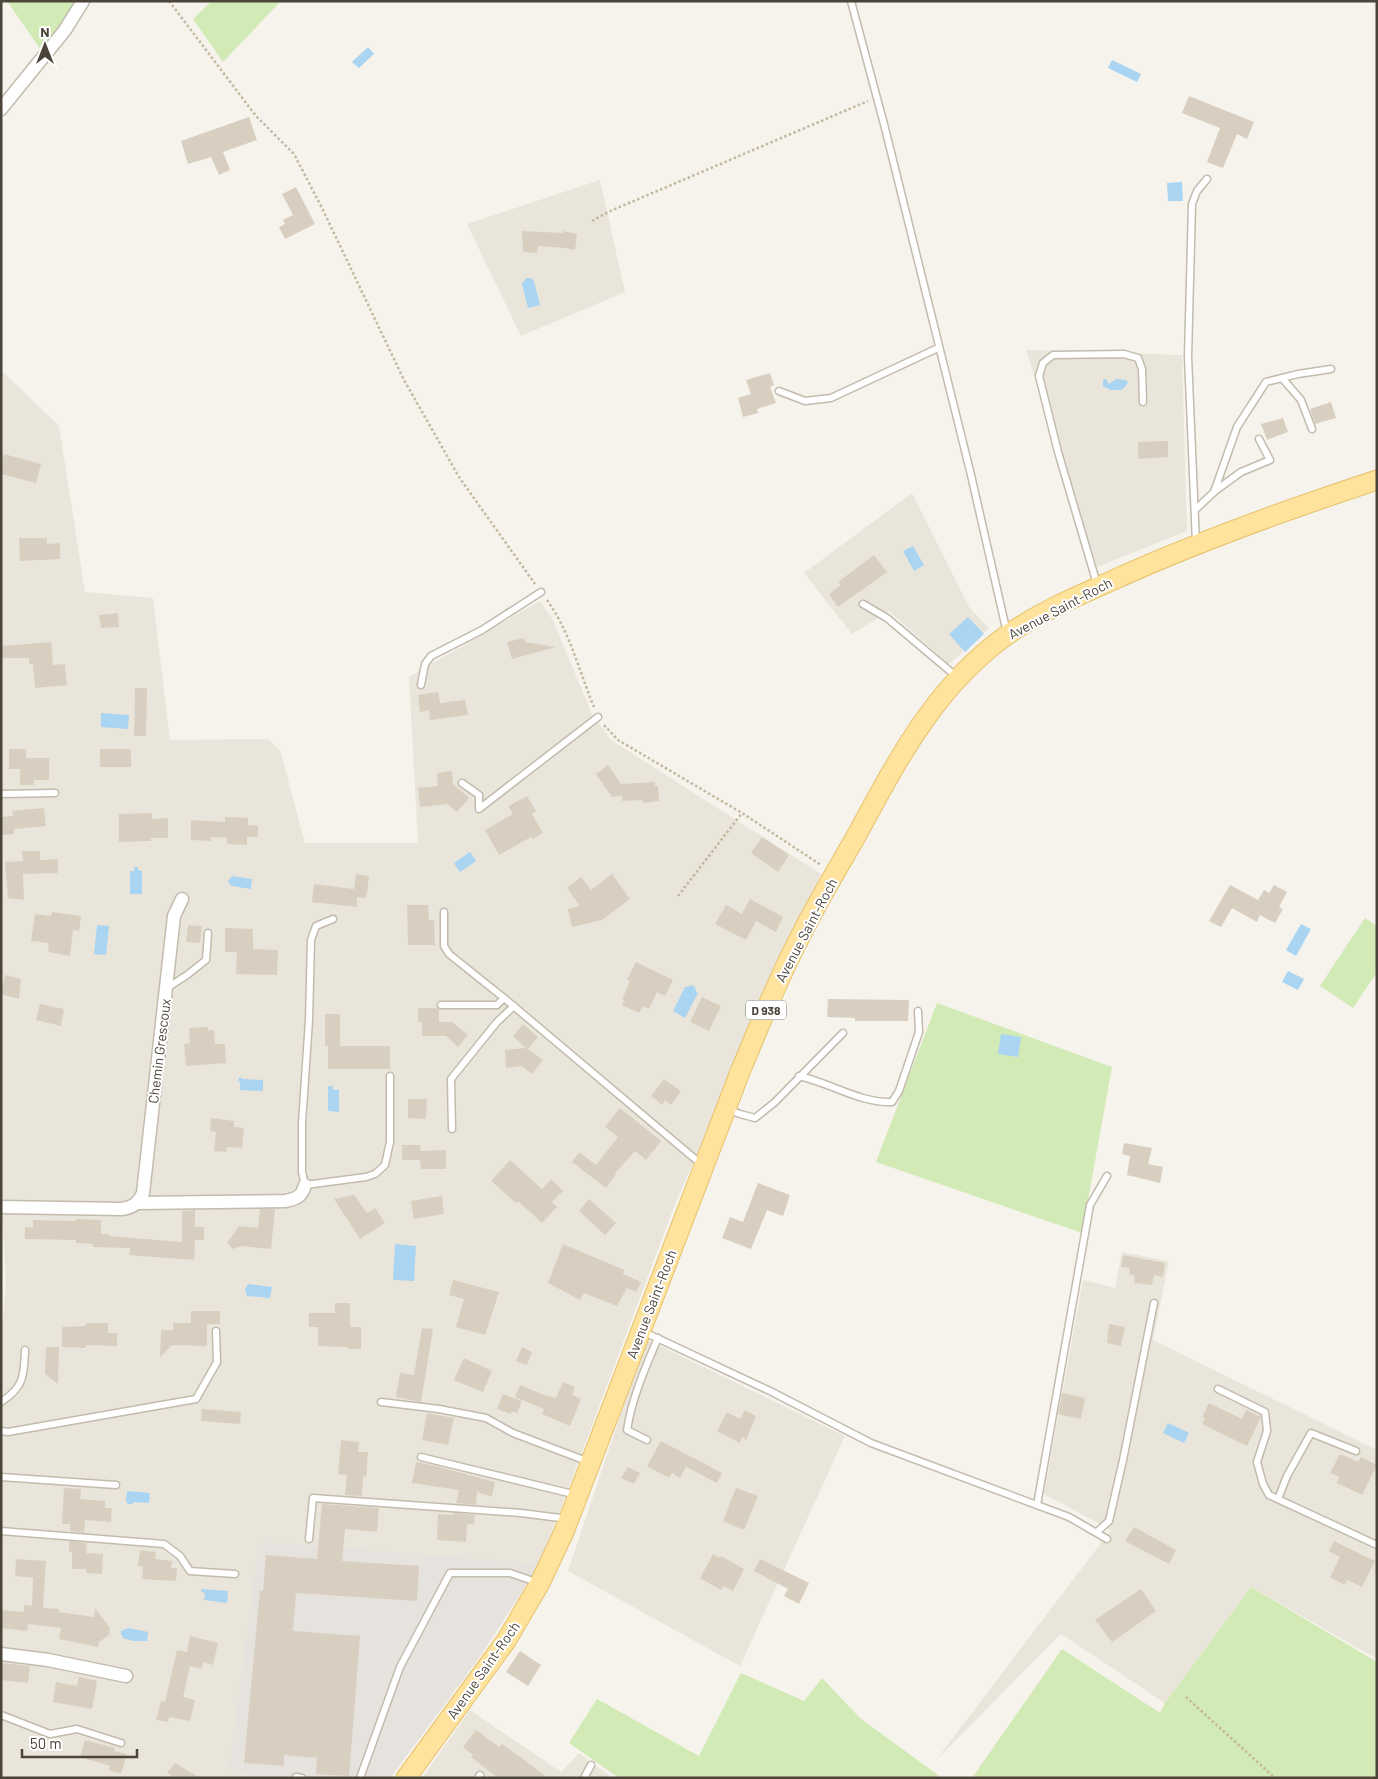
<svg xmlns="http://www.w3.org/2000/svg" width="1378" height="1779" viewBox="0 0 1378 1779" font-family="Barlow,sans-serif">
<rect width="100%" height="100%" fill="#f6f3ec"/>
<!-- residential -->
<g fill="#eae5da">
<polygon points="600,180 625,292 521,336 467,224"/>
<polygon points="1026,350 1182,355 1187,531 1097,567"/>
<polygon points="1,370 59,426 85,592 153,598 170,740 268,739 280,750 305,843 418,843 409,677 540,601 553,620 592,714 611,740 821,874 675,1204 540,1564 230,1768 255,1778 1,1778 1,1344 6,1282 1,1195"/>
<polygon points="912,493 969,607 989,628 949,664 889,611 852,634 804,573"/>
<polygon points="1122,1252 1169,1261 1153,1340 1377,1450 1377,1659 1251,1587 1165,1703 1061,1634 936,1760 1111,1530 1044,1494 1083,1280 1115,1288"/>
<polygon points="646,1339 845,1436 740,1666 568,1571"/>
<polygon points="470,1710 561,1772 579,1753 612,1778 422,1778"/>
</g>
<!-- industrial -->
<polygon fill="#e6e2dd" points="259,1541 540,1564 479,1658 390,1778 255,1778 229,1768"/>
<!-- green -->
<g fill="#d2eab5">
<polygon points="7,1 76,1 62,25 41,50"/>
<polygon points="212,1 281,1 223,62 193,19"/>
<polygon points="1365,918 1377,926 1377,972 1353,1008 1320,986"/>
<polygon points="937,1003 1112,1067 1082,1233 876,1162"/>
<polygon points="1251,1587 1377,1662 1377,1778 972,1778 1062,1649 1160,1713 1165,1703"/>
<polygon points="741,1673 804,1701 822,1678 860,1718 942,1778 619,1778 569,1743 597,1699 699,1756"/>
</g>
<!-- water -->
<g fill="#a9d4f2">
<polygon points="368,47 374,54 359,68 352,62"/>
<polygon points="1112,60 1141,74 1137,82 1108,68"/>
<polygon points="1182,182 1183,201 1168,201 1167,183"/>
<polygon points="526,278 531,278 534,281 540,305 528,308 522,284"/>
<polygon points="1104,379 1106,379 1109,384 1116,379 1126,380 1128,383 1122,390 1111,390 1103,386 1103,380"/>
<polygon points="913,546 924,565 914,571 903,551"/>
<polygon points="968,617 984,634 965,652 949,634"/>
<polygon points="101,713 129,715 128,729 101,727"/>
<polygon points="470,852 476,861 460,872 454,863"/>
<polygon points="134,867 138,867 138,870 142,871 142,894 130,894 130,871 134,871"/>
<polygon points="232,876 252,879 251,889 231,886 228,881"/>
<polygon points="1301,924 1311,929 1296,956 1286,950"/>
<polygon points="97,925 109,926 106,955 94,954"/>
<polygon points="1288,971 1304,979 1298,990 1282,982"/>
<polygon points="691,985 695,987 696,992 698,993 685,1018 673,1011 685,987 687,987"/>
<polygon points="1001,1034 1021,1037 1018,1057 998,1054"/>
<polygon points="240,1077 243,1079 263,1080 263,1091 240,1090 240,1082 238,1080"/>
<polygon points="328,1086 333,1086 333,1090 339,1090 339,1112 328,1111"/>
<polygon points="395,1244 416,1246 414,1281 393,1280"/>
<polygon points="248,1284 272,1287 270,1298 247,1296 245,1290"/>
<polygon points="1168,1423 1189,1433 1184,1443 1163,1433"/>
<polygon points="127,1491 150,1493 149,1503 134,1502 132,1504 128,1504 126,1501"/>
<polygon points="201,1589 228,1591 227,1603 204,1600 205,1593 201,1592"/>
<polygon points="129,1628 148,1632 147,1641 133,1641 123,1638 121,1633 121,1631"/>
</g>
<!-- building -->
<g fill="#d8cfc1">
<polygon points="1189,96 1254,122 1247,139 1237,134 1223,168 1207,162 1220,128 1182,113"/>
<polygon points="249,117 257,140 223,152 230,170 219,175 211,157 188,164 181,141"/>
<polygon points="296,187 315,224 285,239 279,227 285,224 283,220 293,215 282,194"/>
<polygon points="522,231 563,233 563,231 577,234 575,250 566,248 538,246 537,253 523,252"/>
<polygon points="770,373 774,385 770,387 776,403 757,409 758,413 743,417 738,398 751,394 746,380"/>
<polygon points="1331,402 1336,418 1315,424 1310,409"/>
<polygon points="1283,418 1288,432 1267,440 1261,424"/>
<polygon points="1168,441 1168,457 1138,459 1138,442"/>
<polygon points="4,454 41,464 36,483 1,474 1,465"/>
<polygon points="19,538 47,538 47,544 60,543 60,559 20,561"/>
<polygon points="874,555 887,572 838,607 829,594 841,585 838,582"/>
<polygon points="118,613 119,627 101,628 99,615"/>
<polygon points="524,638 525,642 556,647 512,659 507,642"/>
<polygon points="51,642 53,665 65,664 67,685 35,688 33,664 29,664 29,658 1,658 1,646"/>
<polygon points="135,688 147,688 146,736 134,736"/>
<polygon points="438,692 440,703 465,700 468,715 430,720 429,710 420,712 418,695"/>
<polygon points="9,749 26,749 26,758 49,758 49,780 34,780 34,785 20,785 20,769 9,769"/>
<rect x="100" y="749" width="31" height="18"/>
<polygon points="608,765 621,784 655,782 655,786 658,786 659,801 643,803 642,800 622,801 622,796 612,797 596,774"/>
<polygon points="452,771 453,784 469,798 457,812 448,804 420,807 418,788 438,786 437,773"/>
<polygon points="527,796 536,811 532,814 543,833 533,839 531,837 499,855 485,830 513,814 508,806"/>
<polygon points="44,808 46,826 14,829 14,834 1,835 1,817 13,816 12,811"/>
<polygon points="152,813 152,819 168,818 168,838 151,838 151,841 119,842 119,814"/>
<polygon points="225,817 248,818 248,825 258,826 258,837 247,837 247,845 227,844 227,838 211,837 211,841 191,840 191,820 225,822"/>
<polygon points="762,837 789,855 778,872 751,853"/>
<polygon points="22,851 40,851 40,860 58,859 58,873 23,874 24,900 8,898 5,862 23,861"/>
<polygon points="356,874 369,876 367,894 366,894 365,898 357,897 357,907 312,902 314,884 354,889"/>
<polygon points="612,874 630,899 602,920 572,927 568,909 580,906 567,888 581,877 591,890"/>
<polygon points="1230,885 1258,900 1264,890 1269,893 1274,885 1287,892 1279,907 1283,909 1275,923 1260,915 1257,922 1232,908 1221,927 1209,921"/>
<polygon points="750,899 783,917 776,932 756,921 746,940 715,924 726,905 742,914"/>
<polygon points="407,905 428,905 429,920 434,920 435,945 408,945"/>
<polygon points="52,912 81,916 79,931 73,930 70,956 53,953 48,951 49,943 31,941 35,914 51,916"/>
<polygon points="188,925 202,926 200,943 186,942"/>
<polygon points="225,928 253,929 253,949 278,950 277,975 236,974 237,952 225,952"/>
<polygon points="636,962 673,980 665,996 657,992 649,1009 643,1006 639,1013 622,1005 624,1001 622,1000 630,981 627,980"/>
<polygon points="5,975 21,979 19,999 1,994"/>
<polygon points="702,997 721,1006 709,1031 690,1022"/>
<polygon points="828,999 909,1000 908,1021 855,1021 855,1018 827,1017"/>
<polygon points="40,1004 64,1009 61,1026 36,1020"/>
<polygon points="418,1008 437,1008 439,1010 439,1022 452,1022 468,1035 458,1047 446,1036 422,1036 422,1022 418,1022"/>
<polygon points="325,1014 340,1014 340,1046 390,1046 390,1069 328,1069 328,1046 325,1046"/>
<polygon points="523,1024 538,1037 528,1049 543,1060 532,1074 522,1066 506,1068 505,1050 526,1048 513,1036"/>
<polygon points="208,1027 208,1030 214,1030 215,1044 225,1044 226,1063 186,1066 184,1044 190,1043 189,1028"/>
<polygon points="664,1079 681,1091 671,1105 665,1100 662,1105 651,1096"/>
<polygon points="408,1099 427,1099 426,1119 408,1118"/>
<polygon points="620,1108 661,1141 646,1160 635,1151 615,1173 616,1174 606,1188 572,1162 579,1152 596,1165 618,1137 605,1127"/>
<polygon points="211,1118 234,1121 234,1127 244,1128 242,1148 227,1147 226,1152 214,1151 216,1132 210,1131"/>
<polygon points="1124,1143 1152,1148 1148,1164 1163,1167 1160,1183 1127,1175 1130,1156 1122,1154"/>
<polygon points="402,1145 420,1145 421,1151 446,1150 446,1169 421,1169 420,1160 402,1160"/>
<polygon points="510,1160 542,1189 551,1179 563,1191 552,1202 557,1207 542,1223 518,1201 516,1203 491,1181"/>
<polygon points="758,1183 790,1195 783,1216 767,1210 751,1249 722,1238 730,1217 743,1222"/>
<polygon points="354,1195 367,1213 375,1208 385,1223 360,1239 334,1199"/>
<polygon points="442,1196 444,1214 414,1219 411,1201"/>
<polygon points="589,1199 616,1223 605,1235 579,1211"/>
<polygon points="260,1209 275,1209 271,1249 242,1246 233,1249 227,1243 239,1226 258,1228"/>
<polygon points="195,1210 195,1227 204,1227 204,1240 195,1240 194,1260 129,1255 130,1248 93,1247 93,1244 76,1243 76,1240 25,1239 25,1227 33,1228 33,1220 76,1221 76,1219 101,1220 101,1234 109,1234 109,1236 182,1242 182,1211"/>
<polygon points="563,1244 624,1270 623,1274 641,1282 636,1292 627,1288 617,1306 584,1293 580,1300 548,1283"/>
<polygon points="1123,1255 1165,1263 1163,1277 1154,1275 1152,1285 1134,1283 1135,1276 1129,1274 1130,1268 1121,1267"/>
<polygon points="453,1280 499,1292 485,1335 456,1327 464,1299 449,1295"/>
<polygon points="335,1303 350,1303 350,1327 361,1327 361,1349 348,1349 348,1347 318,1346 318,1327 309,1327 309,1313 335,1313"/>
<polygon points="191,1311 220,1311 220,1324 207,1324 207,1346 172,1345 160,1357 161,1330 173,1330 173,1323 191,1323"/>
<polygon points="86,1323 108,1323 108,1333 117,1333 117,1346 86,1345 86,1348 62,1347 62,1327 86,1326"/>
<polygon points="1109,1324 1125,1327 1121,1346 1107,1343"/>
<polygon points="422,1328 433,1329 421,1402 396,1397 400,1373 414,1375"/>
<polygon points="46,1347 59,1347 58,1384 45,1374"/>
<polygon points="522,1347 532,1352 527,1365 516,1361"/>
<polygon points="464,1358 492,1371 483,1392 454,1380"/>
<polygon points="563,1382 575,1387 572,1395 581,1399 570,1426 542,1414 544,1409 515,1397 520,1385 549,1397 549,1396 556,1398"/>
<polygon points="1062,1393 1085,1398 1081,1419 1058,1414"/>
<polygon points="503,1394 522,1401 517,1413 512,1411 511,1414 497,1409"/>
<polygon points="1209,1403 1242,1419 1246,1410 1261,1417 1247,1446 1202,1424 1205,1418 1202,1417"/>
<polygon points="202,1409 241,1412 240,1424 201,1421"/>
<polygon points="745,1410 756,1416 746,1440 742,1437 740,1443 717,1431 727,1412 740,1419"/>
<polygon points="427,1413 454,1418 448,1445 422,1440"/>
<polygon points="341,1440 359,1442 358,1452 368,1452 366,1477 363,1476 362,1496 345,1495 347,1475 338,1474"/>
<polygon points="661,1441 722,1473 717,1483 686,1467 680,1478 672,1473 669,1478 647,1466"/>
<polygon points="1340,1454 1358,1462 1361,1457 1377,1465 1362,1495 1337,1483 1339,1477 1330,1473"/>
<polygon points="416,1462 432,1465 495,1482 492,1497 477,1492 476,1505 456,1503 459,1490 412,1483"/>
<polygon points="628,1467 640,1473 634,1484 621,1478"/>
<polygon points="64,1488 81,1489 80,1499 105,1501 105,1508 112,1508 111,1522 85,1520 84,1533 70,1531 70,1524 62,1524"/>
<polygon points="736,1488 758,1496 744,1530 723,1521"/>
<polygon points="322,1504 379,1508 377,1532 345,1529 342,1561 419,1566 417,1601 296,1593 293,1631 360,1636 349,1776 316,1774 317,1758 284,1755 284,1766 244,1763 260,1590 263,1591 266,1555 317,1559"/>
<polygon points="453,1513 475,1515 474,1524 467,1524 466,1542 437,1540 438,1514 453,1515"/>
<polygon points="1134,1527 1176,1550 1169,1564 1125,1541"/>
<polygon points="69,1541 87,1543 86,1553 103,1554 102,1574 86,1573 86,1569 72,1569 72,1552 69,1552"/>
<polygon points="1334,1541 1375,1561 1362,1587 1347,1580 1345,1585 1330,1577 1340,1557 1329,1551"/>
<polygon points="140,1550 156,1552 155,1559 172,1561 171,1568 177,1568 176,1581 142,1579 143,1567 138,1566"/>
<polygon points="713,1554 720,1558 721,1556 744,1569 733,1591 723,1586 721,1590 700,1578"/>
<polygon points="16,1559 46,1561 43,1608 59,1609 59,1612 94,1617 95,1608 110,1628 109,1635 99,1642 98,1647 59,1639 61,1628 28,1624 27,1631 1,1628 1,1610 24,1612 24,1605 32,1606 33,1578 15,1576"/>
<polygon points="760,1559 809,1583 799,1604 784,1596 788,1589 754,1571"/>
<polygon points="1141,1589 1156,1611 1112,1642 1095,1620"/>
<polygon points="190,1636 218,1643 213,1665 203,1662 202,1669 190,1666 183,1697 195,1700 190,1721 169,1717 168,1722 156,1720 161,1701 165,1702 177,1650 187,1652"/>
<polygon points="520,1651 541,1665 528,1686 506,1672"/>
<polygon points="1,1663 30,1666 28,1683 1,1680"/>
<polygon points="79,1677 97,1681 92,1709 53,1702 56,1682 77,1686"/>
<polygon points="476,1730 499,1747 502,1744 519,1756 548,1778 498,1778 471,1757 473,1755 463,1747"/>
<polygon points="85,1740 115,1748 114,1751 127,1754 121,1774 108,1770 110,1766 80,1757"/>
<polygon points="175,1763 200,1778 176,1778 167,1773"/>
</g>
<g fill="none" stroke-linecap="round" stroke-linejoin="round">
<defs>
<g id="lane">
<polyline points="851,1 885,128 971,475 1007,633"/>
<polyline points="1282,378 1301,400 1312,429"/>
<polyline points="779,391 805,401 831,398 938,348"/>
<polyline points="1215,491 1241,472 1270,460 1259,439"/>
<polyline points="1195,510 1214,492 1237,427 1266,382 1298,374 1331,369"/>
<polyline points="1196,543 1188,357 1192,204 1197,191 1207,179"/>
<polyline points="1097,584 1058,452 1039,376 1043,363 1053,355 1124,354 1138,358 1142,369 1143,402"/>
<polyline points="863,604 887,618 957,677"/>
<polyline points="421,685 425,664 431,656 482,630 541,592"/>
<polyline points="462,783 479,795 479,809 598,717"/>
<polyline points="1,794 55,793"/>
<polyline points="444,912 444,946 449,954 504,998 701,1164"/>
<polyline points="333,919 316,926 311,940 309,1020 302,1123 302,1172 305,1185 366,1177 375,1174 385,1165 390,1142 390,1076"/>
<polyline points="167,988 187,975 206,960 208,933"/>
<polyline points="441,1005 497,1005 504,998"/>
<path d="M799 1076C831 1083 859 1103 892 1102L899 1091 919 1032 918 1011"/>
<polyline points="727,1109 740,1114 755,1118 774,1103 843,1033"/>
<polyline points="452,1129 451,1079 497,1022 514,1006"/>
<polyline points="642,1331 772,1392 871,1443 1069,1517 1107,1539"/>
<polyline points="1218,1389 1265,1412 1267,1431 1257,1462 1263,1484 1269,1495 1377,1545"/>
<path d="M1 1402C24 1387 24 1376 25 1350"/>
<polyline points="381,1402 439,1409 486,1418 513,1433 589,1462"/>
<polyline points="1,1431 8,1432 196,1399 217,1362 216,1331"/>
<path d="M647 1440 627 1430C632 1398 645 1368 658 1338"/>
<polyline points="421,1457 577,1495"/>
<polyline points="1,1477 116,1485"/>
<polyline points="1278,1499 1287,1476 1311,1433 1356,1451"/>
<polyline points="1037,1505 1090,1205 1107,1176"/>
<polyline points="1,1531 164,1544 180,1556 190,1571 235,1574"/>
<polyline points="1097,1532 1109,1521 1123,1460 1154,1303"/>
<polyline points="309,1539 313,1498 521,1513 568,1519"/>
<polyline points="1,1715 50,1734 77,1729 121,1743"/>
<polyline points="296,1777 302,1778"/>
<polyline points="360,1778 400,1667 450,1573 510,1573 539,1583"/>
<polyline points="478,1778 480,1775"/>
<polyline points="584,1778 591,1765"/>
</g>
<g id="street">
<polyline points="1,109 65,30 83,1"/>
<path d="M137 1203 285 1201C297 1199 302 1196 305 1185"/>
<path d="M1 1207 122 1209C133 1207 138 1204 143 1193L174 916 182 899"/>
<polyline points="1,1654 48,1660 126,1676"/>
</g>
<path id="primary" d="M406 1778 506 1641 540 1583 564 1532 740 1072C759 1027 776 983 798 941 815 906 835 873 854 840 896 763 934 687 1007 635 1038 613 1075 597 1109 582 1196 542 1286 510 1377 480"/>
</defs>
<!-- lane casing -->
<use href="#lane" stroke="#c2bbae" stroke-width="9"/>
<!-- street casing -->
<use href="#street" stroke="#c2bbae" stroke-width="15"/>
<!-- primary casing -->
<use href="#primary" stroke="#e6c16a" stroke-width="21"/>
<!-- path -->
<g stroke="#c4b79f" stroke-width="2.5" stroke-dasharray="2.5 2.5" stroke-linecap="butt">
<polyline points="169,1 256,116 294,154 322,208 404,380 459,477 535,584"/>
<polyline points="592,221 608,212 868,101"/>
<path d="M547 600C570 632 579 671 594 707"/>
<polyline points="604,725 618,740 742,813 821,865"/>
<polyline points="678,896 742,813"/>
<polyline points="1186,1697 1275,1778"/>
</g>
<!-- lane -->
<use href="#lane" stroke="#fff" stroke-width="6"/>
<!-- street -->
<use href="#street" stroke="#fff" stroke-width="12"/>
<!-- primary -->
<use href="#primary" stroke="#ffe39c" stroke-width="19"/>
</g>
<g text-anchor="middle" dominant-baseline="central" stroke-width="4" stroke-linejoin="round" paint-order="stroke">
<!-- shield labels -->
<rect fill="#fff" stroke="#817c74" stroke-width="1" x="746" y="1000.5" width="40" height="19" rx="4"/>
<g font-size="12" font-weight="bold" fill="#4b4439">
<text x="766" y="1010">D 938</text>
</g>
<!-- street labels -->
<g font-size="14" fill="#4b4439" stroke="#fff">
<text transform="translate(1060 608) rotate(-28)">Avenue Saint-Roch</text>
<text transform="translate(806 930) rotate(-62)">Avenue Saint-Roch</text>
<text transform="translate(159 1051) rotate(-83)">Chemin Grescoux</text>
<text transform="translate(651 1304) rotate(-69)">Avenue Saint-Roch</text>
<text transform="translate(483 1670) rotate(-55)">Avenue Saint-Roch</text>
</g>
</g>
<!-- border -->
<rect width="1378" height="1779" fill="none" stroke="#4b4439" stroke-width="5"/>
<!-- north arrow -->
<g transform="translate(45 45)" stroke="#ffffff" stroke-width="4" paint-order="stroke">
<path d="M0-4L9 19L0 12L-9 19Z" fill="#4b4439"/>
<text y="-8" font-size="14" font-weight="bold" text-anchor="middle" fill="#4b4439">N</text>
</g>
<!-- scale -->
<path d="M22 1749v8h115v-8" fill="none" stroke="#4b4439" stroke-width="2.5"/>
<text x="30" y="1749" font-size="15" fill="#4b4439" stroke="#ffffff" stroke-width="4" paint-order="stroke">50 m</text>
</svg>
